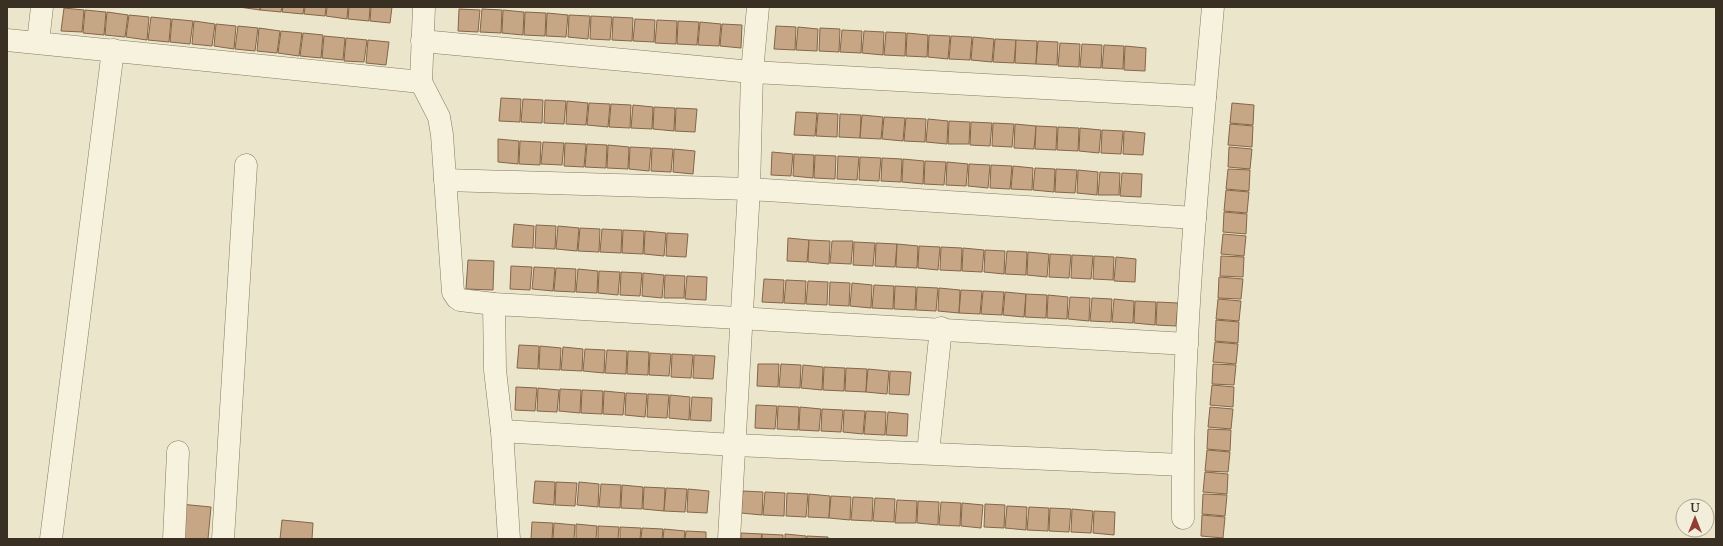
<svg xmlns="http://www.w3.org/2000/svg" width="1723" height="546" viewBox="0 0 1723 546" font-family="'Libre Baskerville',serif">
<rect width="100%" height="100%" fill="#ebe5cb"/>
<!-- building -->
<g fill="#c6a684" stroke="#846648">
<polygon points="239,7 260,7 260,10"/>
<polygon points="261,7 282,7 281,12 260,10"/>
<polygon points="283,7 304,7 303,14 282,12"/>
<polygon points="305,7 326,7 325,16 304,14"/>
<polygon points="327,7 348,7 347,19 326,16"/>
<polygon points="349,7 370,7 369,21 348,19"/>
<polygon points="371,7 392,7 390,23 370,21"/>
<polygon points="64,8 84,10 82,32 61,31"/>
<polygon points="459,9 480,10 478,32 458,31"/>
<polygon points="482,9 502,10 501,33 480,32"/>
<polygon points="85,10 106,12 104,35 83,33"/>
<polygon points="503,10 524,12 523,35 502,33"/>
<polygon points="107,12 128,15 125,37 105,35"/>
<polygon points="525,12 546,13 545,36 524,35"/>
<polygon points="547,13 568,15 566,37 546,36"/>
<polygon points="129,15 149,17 147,40 126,37"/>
<polygon points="569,15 590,16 588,39 568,37"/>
<polygon points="591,16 612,17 610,40 590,39"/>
<polygon points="151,17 171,19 169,42 148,40"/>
<polygon points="613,17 633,18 632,41 612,40"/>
<polygon points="172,19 193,21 190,44 170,42"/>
<polygon points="635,19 655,20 654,42 633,41"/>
<polygon points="657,20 677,21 676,44 655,43"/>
<polygon points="194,21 215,24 212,46 192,44"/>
<polygon points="678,21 699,22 697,45 677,44"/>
<polygon points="700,22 721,24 719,46 698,45"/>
<polygon points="216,24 236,26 234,49 214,46"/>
<polygon points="722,24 742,25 741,48 720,46"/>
<polygon points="238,26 258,28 255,51 235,49"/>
<polygon points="776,26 796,27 795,50 774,49"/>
<polygon points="798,27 818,29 817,51 796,50"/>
<polygon points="259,28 280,31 277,53 257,51"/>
<polygon points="820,28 840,29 839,52 819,51"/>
<polygon points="842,30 862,31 861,53 840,52"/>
<polygon points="281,31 302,33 299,56 278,53"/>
<polygon points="864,31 884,32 883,55 862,53"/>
<polygon points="886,32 906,33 905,56 884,55"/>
<polygon points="303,33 323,35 321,58 300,56"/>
<polygon points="907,33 928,35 927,57 906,56"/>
<polygon points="929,35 950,36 948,59 928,57"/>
<polygon points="324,36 345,38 343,60 322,58"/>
<polygon points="951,36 972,37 970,60 949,59"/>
<polygon points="973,37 994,39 992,62 971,60"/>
<polygon points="346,38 367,40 364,62 344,61"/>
<polygon points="995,39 1016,40 1014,63 993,62"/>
<polygon points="368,40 389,42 386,65 366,63"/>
<polygon points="1016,40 1037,41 1036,64 1015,63"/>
<polygon points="1038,41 1058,42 1057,65 1036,64"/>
<polygon points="1060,43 1080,44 1079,67 1058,66"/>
<polygon points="1082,44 1102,45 1101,68 1080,67"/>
<polygon points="1104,45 1124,46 1123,69 1102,68"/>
<polygon points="1125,46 1146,48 1145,71 1124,70"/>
<polygon points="501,98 521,99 520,122 499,121"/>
<polygon points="523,99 543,100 542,123 521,122"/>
<polygon points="545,100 566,101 564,124 544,123"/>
<polygon points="567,101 588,103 586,125 566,124"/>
<polygon points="589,103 610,104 608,127 587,125"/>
<polygon points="1232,103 1254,105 1253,125 1230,123"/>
<polygon points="611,104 631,105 630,128 609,127"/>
<polygon points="633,105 653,107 652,129 631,128"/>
<polygon points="654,107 675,108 674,131 653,129"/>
<polygon points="676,108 697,109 695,132 675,131"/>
<polygon points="796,112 817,113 815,136 794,135"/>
<polygon points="818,113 838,114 837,137 816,136"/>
<polygon points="840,114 861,115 860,138 839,137"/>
<polygon points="862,115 883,117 881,139 860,138"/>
<polygon points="884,117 905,118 903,141 882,139"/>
<polygon points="906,118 926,119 925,142 904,141"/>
<polygon points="928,119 948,121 947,144 926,142"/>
<polygon points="949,121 970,122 969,144 948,144"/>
<polygon points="971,122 992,123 990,146 970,145"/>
<polygon points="993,123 1014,124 1012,147 992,146"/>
<polygon points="1015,124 1036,126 1034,149 1014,148"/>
<polygon points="1230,124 1253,126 1252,147 1228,145"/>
<polygon points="1036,126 1057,127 1056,150 1035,149"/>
<polygon points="1058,127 1079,128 1078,151 1057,150"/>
<polygon points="1080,128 1101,130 1099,153 1079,151"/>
<polygon points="1102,130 1123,131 1121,154 1101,153"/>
<polygon points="1124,131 1145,133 1143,155 1123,154"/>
<polygon points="498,139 519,141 518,164 498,162"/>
<polygon points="520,141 541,142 540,165 519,164"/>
<polygon points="543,142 564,143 562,165 541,164"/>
<polygon points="565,143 586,144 584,167 564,166"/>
<polygon points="587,144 607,145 606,168 585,167"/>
<polygon points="608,145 629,147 628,169 607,168"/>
<polygon points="630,147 651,148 649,171 629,169"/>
<polygon points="1229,147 1252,149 1250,169 1228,167"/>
<polygon points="652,148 673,149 671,172 651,171"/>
<polygon points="674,149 695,151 693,174 673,172"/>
<polygon points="772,152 793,154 791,176 771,175"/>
<polygon points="794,154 814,155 813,178 793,176"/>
<polygon points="815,155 836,156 835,179 814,178"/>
<polygon points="838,156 859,157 857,180 837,179"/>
<polygon points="860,157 881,158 879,181 859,180"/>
<polygon points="882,158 902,159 901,182 881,181"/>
<polygon points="903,159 924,161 923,184 902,182"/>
<polygon points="925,161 946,162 944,185 924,184"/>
<polygon points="947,162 968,164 966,186 946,185"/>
<polygon points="969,164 990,165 988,188 968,186"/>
<polygon points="991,165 1012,166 1010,189 990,188"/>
<polygon points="1013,166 1033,168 1032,190 1011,189"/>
<polygon points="1035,168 1055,169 1054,192 1033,190"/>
<polygon points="1056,169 1077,170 1075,193 1055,192"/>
<polygon points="1228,169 1250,170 1249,191 1226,189"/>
<polygon points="1078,170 1098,172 1097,195 1077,193"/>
<polygon points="1100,172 1120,173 1119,195 1098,195"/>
<polygon points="1122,173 1142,174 1141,197 1120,196"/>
<polygon points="1226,190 1249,192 1247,213 1224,211"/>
<polygon points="1224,212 1247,214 1246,234 1223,232"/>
<polygon points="514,224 534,226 533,248 512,247"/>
<polygon points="536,225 556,226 555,249 535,248"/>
<polygon points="558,226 579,228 577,251 556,249"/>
<polygon points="580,228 600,229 599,252 578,251"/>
<polygon points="602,229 622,230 621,253 600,252"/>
<polygon points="623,230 644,231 643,254 622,253"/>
<polygon points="645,231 666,233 664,256 644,254"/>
<polygon points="667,233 688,234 686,257 666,256"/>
<polygon points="1223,234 1246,236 1244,256 1221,254"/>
<polygon points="788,238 809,240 807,262 787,261"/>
<polygon points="809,240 830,241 829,264 808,262"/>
<polygon points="832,241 853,241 851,264 830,263"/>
<polygon points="854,242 875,243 873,266 853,265"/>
<polygon points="876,243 897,244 895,267 875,266"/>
<polygon points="897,244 918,246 917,268 896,267"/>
<polygon points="919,246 940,247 938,270 918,268"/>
<polygon points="941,247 962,248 961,271 940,270"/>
<polygon points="963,248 984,250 982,272 962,271"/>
<polygon points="985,250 1005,251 1004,274 984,272"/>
<polygon points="1007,251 1027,252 1026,275 1005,274"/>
<polygon points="1028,252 1049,254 1047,277 1027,275"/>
<polygon points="1050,254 1071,255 1069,278 1049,277"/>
<polygon points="1072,255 1093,256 1091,279 1071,278"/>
<polygon points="1094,256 1114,257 1113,280 1093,279"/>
<polygon points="1221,256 1244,257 1243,277 1220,276"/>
<polygon points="1116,257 1136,259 1135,282 1114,281"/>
<polygon points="468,260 494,261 493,290 466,289"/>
<polygon points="511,266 532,267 530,290 510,289"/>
<polygon points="534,267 555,268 553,291 532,289"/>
<polygon points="556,268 576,269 575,292 554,291"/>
<polygon points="578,269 598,271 597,293 576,292"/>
<polygon points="599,271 620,272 618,295 598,293"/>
<polygon points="621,272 642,273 640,296 620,295"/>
<polygon points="643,273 664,275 662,298 642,296"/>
<polygon points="665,275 685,276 684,298 664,298"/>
<polygon points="687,276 707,277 706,300 685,299"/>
<polygon points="1219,277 1243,279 1241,299 1218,298"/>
<polygon points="764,279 784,280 783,303 762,302"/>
<polygon points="786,280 806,281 805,304 784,303"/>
<polygon points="808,281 828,282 827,305 806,304"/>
<polygon points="830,282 850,283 849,306 829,305"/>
<polygon points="852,283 872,285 871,308 850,306"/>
<polygon points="874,285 894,286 893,309 872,308"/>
<polygon points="895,286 916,287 915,310 894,309"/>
<polygon points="917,287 938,288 936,311 916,310"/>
<polygon points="939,288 960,290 959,313 938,311"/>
<polygon points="961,290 982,291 980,314 959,313"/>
<polygon points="983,291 1004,292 1002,315 981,314"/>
<polygon points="1005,292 1026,294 1024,317 1003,315"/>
<polygon points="1026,294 1047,295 1046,318 1025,317"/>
<polygon points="1048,295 1068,297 1067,319 1047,318"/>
<polygon points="1070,297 1090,298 1089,321 1068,319"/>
<polygon points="1092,298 1112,299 1111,322 1090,321"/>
<polygon points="1114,299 1134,301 1133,323 1112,322"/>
<polygon points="1218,299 1241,301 1239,321 1216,319"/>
<polygon points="1135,301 1156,302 1155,325 1134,323"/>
<polygon points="1157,302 1178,303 1176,326 1156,325"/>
<polygon points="1216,320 1239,322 1238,343 1215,341"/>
<polygon points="1215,342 1238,344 1236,364 1213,362"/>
<polygon points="519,345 539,346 538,369 517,368"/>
<polygon points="540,346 561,348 560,370 539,369"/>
<polygon points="563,347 583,349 582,371 561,370"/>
<polygon points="585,349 605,350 604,373 583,371"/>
<polygon points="607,350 627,351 626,374 605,373"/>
<polygon points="628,351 649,352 648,375 627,374"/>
<polygon points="650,353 671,354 669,376 649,375"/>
<polygon points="672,354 693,355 691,378 671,377"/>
<polygon points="694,355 715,356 713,379 693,378"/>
<polygon points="758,364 779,364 778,387 757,386"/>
<polygon points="781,364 801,365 800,388 779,387"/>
<polygon points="1213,364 1236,365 1234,385 1212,384"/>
<polygon points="803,365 823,367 822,390 801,388"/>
<polygon points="824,367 845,368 844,391 823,390"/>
<polygon points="846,368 867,369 866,392 845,391"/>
<polygon points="868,369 889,371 887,394 866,392"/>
<polygon points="890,371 911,372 909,395 889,394"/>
<polygon points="1212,385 1234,387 1233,407 1210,405"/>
<polygon points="516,387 537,388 535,411 515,410"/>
<polygon points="538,388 559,390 557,412 537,411"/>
<polygon points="560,389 581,390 580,413 559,411"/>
<polygon points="582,390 603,391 602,414 581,413"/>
<polygon points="604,391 625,393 623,415 603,414"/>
<polygon points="626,393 647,394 645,417 625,415"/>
<polygon points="648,394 669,395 667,418 647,417"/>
<polygon points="670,395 690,397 689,420 669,418"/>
<polygon points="692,397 712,398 711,421 690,420"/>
<polygon points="756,405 777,406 775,429 755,428"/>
<polygon points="778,406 799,407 798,430 777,429"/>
<polygon points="800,407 821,409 819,431 799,430"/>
<polygon points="1210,407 1233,409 1231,429 1208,427"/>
<polygon points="822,409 843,410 841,432 821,431"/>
<polygon points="844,410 865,411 863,434 843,432"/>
<polygon points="866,411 886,412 885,435 864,434"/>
<polygon points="888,412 908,414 907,436 886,435"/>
<polygon points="1208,429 1231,430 1230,451 1207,449"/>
<polygon points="1207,450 1230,452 1228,472 1205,471"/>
<polygon points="1205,472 1228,474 1227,494 1203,492"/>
<polygon points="535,481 555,482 554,505 533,503"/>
<polygon points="556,482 577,483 575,506 555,505"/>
<polygon points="579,482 599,484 598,507 577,505"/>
<polygon points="601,484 621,485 620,508 599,507"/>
<polygon points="622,485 643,487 642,509 621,508"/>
<polygon points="644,487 665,488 664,511 643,509"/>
<polygon points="666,488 687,489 685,512 664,511"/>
<polygon points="688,489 709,491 707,513 687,512"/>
<polygon points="743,491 763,492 762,515 741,513"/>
<polygon points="765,492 785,493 784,516 763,515"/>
<polygon points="787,493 808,494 806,517 786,516"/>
<polygon points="809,494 830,496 829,518 808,517"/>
<polygon points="1203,494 1227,495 1225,516 1202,514"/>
<polygon points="831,496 851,497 850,520 829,518"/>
<polygon points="853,497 873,498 872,521 851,520"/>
<polygon points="875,498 895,499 894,522 873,521"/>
<polygon points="897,500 917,501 916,523 895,523"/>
<polygon points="918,501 939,502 938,525 917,523"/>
<polygon points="941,502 961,503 960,526 939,525"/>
<polygon points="962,503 983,505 981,528 961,526"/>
<polygon points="180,504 211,507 208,539 177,539"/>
<polygon points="985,504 1005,505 1004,528 984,527"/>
<polygon points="1007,506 1027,507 1026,530 1005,528"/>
<polygon points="1029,507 1049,508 1048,531 1027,530"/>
<polygon points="1050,508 1071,509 1069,532 1049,531"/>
<polygon points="1072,509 1093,511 1091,533 1071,532"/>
<polygon points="1094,511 1115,512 1114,535 1093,533"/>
<polygon points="1202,515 1225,517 1223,538 1201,536"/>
<polygon points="282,520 313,523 312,539 280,539"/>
<polygon points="532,522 553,523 552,539 531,539"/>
<polygon points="554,523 575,525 574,539 553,539"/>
<polygon points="576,524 597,526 596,539 576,539"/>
<polygon points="598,526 619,527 618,539 598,539"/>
<polygon points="620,527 641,528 640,539 620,539"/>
<polygon points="642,528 663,529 662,539 641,539"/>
<polygon points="664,529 685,531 684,539 663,539"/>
<polygon points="686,531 706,532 706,539 685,539"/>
<polygon points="741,533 762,534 761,539 741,539"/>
<polygon points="762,534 783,535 783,539 762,539"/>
<polygon points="785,534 806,536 806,539 785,539"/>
<polygon points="807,536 828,537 828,539 807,539"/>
</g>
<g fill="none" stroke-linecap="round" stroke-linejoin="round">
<defs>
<g id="minor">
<polyline points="424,7 421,82 439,117 442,135 453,292 457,298 460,300 494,304 1187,344"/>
<polyline points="7,40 421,82"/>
<polyline points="422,41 752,72 1205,97"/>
<polyline points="38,42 42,7"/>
<polyline points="445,180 749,189 1195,218"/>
<polyline points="494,304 495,370 502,431 509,539"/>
<polyline points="502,431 734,445 1182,465"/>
<polyline points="928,453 941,328"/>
<path d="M1183 518C1181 347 1198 177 1213 7"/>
<polyline points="51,539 113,50"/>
<polyline points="174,539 178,452"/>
<polyline points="223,539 246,165"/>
<polyline points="729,539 749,189 752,72 758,7"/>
</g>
</defs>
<!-- minor casing -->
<use href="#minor" stroke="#877960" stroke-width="23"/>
<!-- minor -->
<use href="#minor" stroke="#f6f2de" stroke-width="22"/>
</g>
<!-- border -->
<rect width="1723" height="546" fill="none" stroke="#392f22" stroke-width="16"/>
<!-- north arrow -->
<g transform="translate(1695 518)"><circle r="19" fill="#f3eeda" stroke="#a9a290"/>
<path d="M0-3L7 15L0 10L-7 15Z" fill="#913e36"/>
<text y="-6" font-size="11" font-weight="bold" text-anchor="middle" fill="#392f22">U</text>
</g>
</svg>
